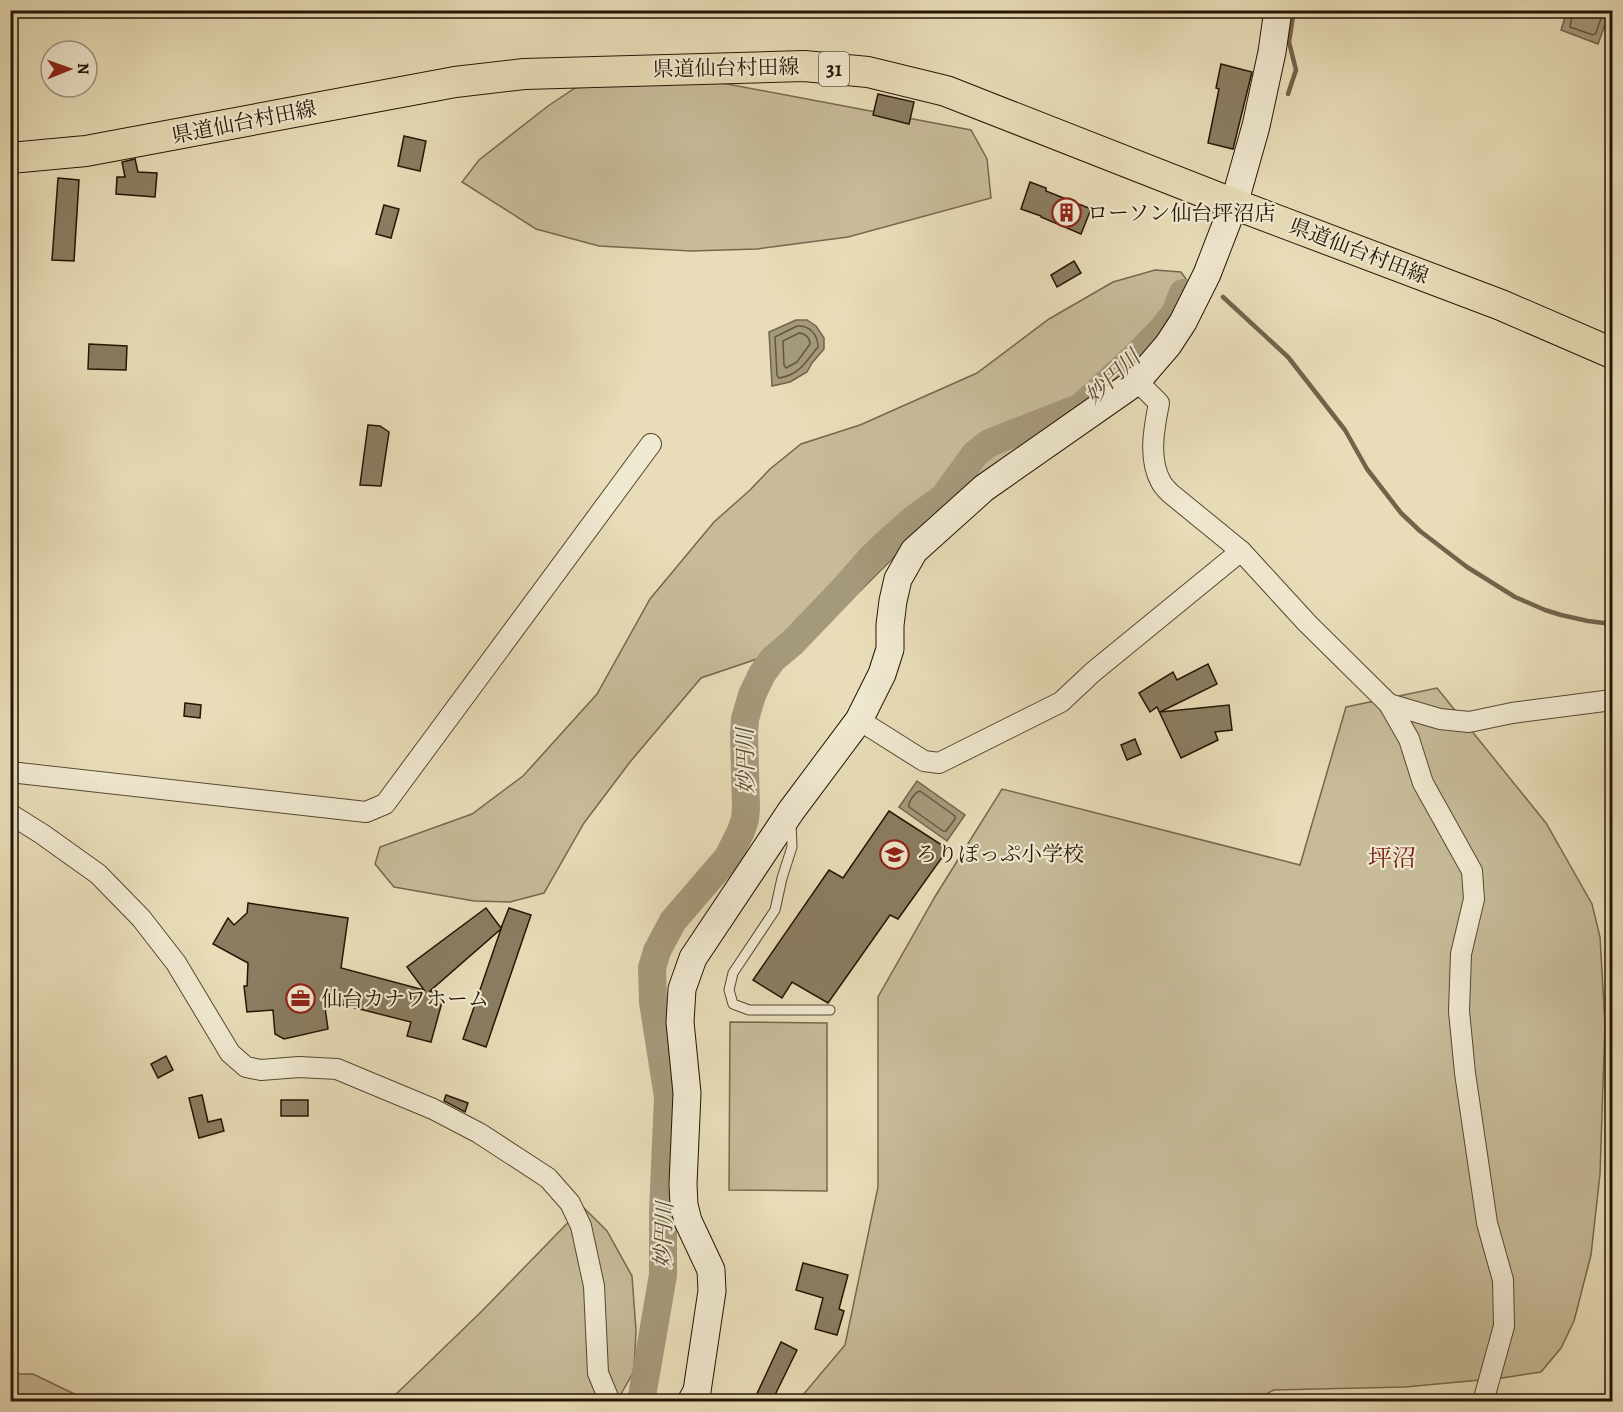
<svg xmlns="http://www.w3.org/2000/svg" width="1623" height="1412" viewBox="0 0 1623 1412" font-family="Alegreya,'Noto Serif JP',serif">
<rect width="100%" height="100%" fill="#e8ddb8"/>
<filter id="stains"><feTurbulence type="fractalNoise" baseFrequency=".00333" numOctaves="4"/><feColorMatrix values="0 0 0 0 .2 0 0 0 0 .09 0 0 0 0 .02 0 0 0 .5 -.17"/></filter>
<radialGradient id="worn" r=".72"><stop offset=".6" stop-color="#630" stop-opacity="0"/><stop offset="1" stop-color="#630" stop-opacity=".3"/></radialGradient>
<!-- green -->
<g fill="#c7bb99" stroke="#76684e" stroke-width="1.5">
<polygon points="652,73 701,79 971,130 987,159 991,198 848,237 757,249 691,251 599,246 536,229 462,182 479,160 548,106 575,88"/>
<polygon points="1155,270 1181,272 1202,301 1186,341 916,535 810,641 701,678 630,762 584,823 544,893 510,902 474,901 394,887 375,864 380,847 472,814 523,776 597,694 650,599 714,522 750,490 770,469 801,444 860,425 977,373 1049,319 1113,282"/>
<polygon points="1437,688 1546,823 1592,904 1600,937 1605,1024 1600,1174 1591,1255 1574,1321 1561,1348 1541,1372 1502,1378 1405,1387 1274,1390 1250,1402 797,1402 845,1345 878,1187 878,997 936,895 1002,789 1300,865 1346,707"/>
<polygon points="730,1022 827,1023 827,1191 729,1190"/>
<polygon points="583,1207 607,1231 632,1276 636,1330 634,1371 617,1401 387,1402 391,1399 482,1311"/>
<polygon points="11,1374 33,1374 89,1401 11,1401"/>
</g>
<!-- water -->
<g fill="#a5997b" stroke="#71644b" stroke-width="1.5">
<polygon points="1567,11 1610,11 1598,44 1561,30"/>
<polygon points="796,320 807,320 816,326 824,338 824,349 812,363 807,372 790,382 772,386 769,332"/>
<polygon points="917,781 965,815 947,841 899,807"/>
</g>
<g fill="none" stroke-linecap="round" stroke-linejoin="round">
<!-- shore -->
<g stroke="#645740" stroke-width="1.5">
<polyline points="1573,10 1570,27 1593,35 1596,33 1604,10"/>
<path d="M797 326C809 325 818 334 818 347 806 361 800 375 779 378L777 375 775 337Z"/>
<path d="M799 333C805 333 810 338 810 344L797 362 786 368 784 365 783 341Z"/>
<path d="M920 791 955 816V819L946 831H943L909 807C908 802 915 792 920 791Z"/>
</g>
<!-- stream -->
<g stroke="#71644b" stroke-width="4.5">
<polyline points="1288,94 1296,70 1289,42 1294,10"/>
<polyline points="1223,297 1288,357 1345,430 1367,469 1401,513 1420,531 1467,567 1515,597 1545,610 1561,615 1588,621 1612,624"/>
</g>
<!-- river -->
<polyline stroke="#a5997b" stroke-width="28" points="641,1402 663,1275 663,1211 668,1097 653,1002 652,968 657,951 673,921 728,857 741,831 745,819 746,808 744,734 745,719 752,695 762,674 773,659 792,643 841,592 871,558 892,538 915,518 944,497 975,454 989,443 1081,407 1140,352 1161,331 1175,313 1183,293"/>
</g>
<!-- building -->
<g fill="#8a7d62" stroke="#241504" stroke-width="1.5">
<polygon points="1221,64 1252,72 1233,149 1208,143 1219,89 1216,88"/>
<polygon points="878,94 914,102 909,124 873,115"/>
<polygon points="404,136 426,141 420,171 398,166"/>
<polygon points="135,159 138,172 157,173 155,197 116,194 117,177 125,177 122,162"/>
<polygon points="58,178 79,180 74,261 52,260"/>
<polygon points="1030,182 1046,188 1046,191 1091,209 1081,234 1041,217 1041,216 1021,209"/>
<polygon points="384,205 399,209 391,238 376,234"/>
<polygon points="1074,261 1081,273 1057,287 1051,275"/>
<polygon points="89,344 127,346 126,370 88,369"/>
<polygon points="368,425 380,426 389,432 381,486 360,485"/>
<polygon points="1208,664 1217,684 1160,712 1229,705 1232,730 1215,732 1218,740 1181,758 1157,707 1150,712 1139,693 1173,672 1177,680"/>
<polygon points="185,703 201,705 200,718 184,716"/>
<polygon points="1135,739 1141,754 1127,760 1121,745"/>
<polygon points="889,811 948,849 898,919 890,915 828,1003 792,982 782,998 753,980 829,870 843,878"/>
<polygon points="248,903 348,918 341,968 424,990 407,967 486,908 501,928 509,908 531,915 486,1047 463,1039 501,929 430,991 444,995 431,1042 407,1036 411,1022 324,1000 328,1029 284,1039 275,1034 273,1010 247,1012 244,986 247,986 248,963 213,944 228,918 234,925 247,913"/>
<polygon points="166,1056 173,1070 158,1078 151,1064"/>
<polygon points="202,1095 208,1122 221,1119 224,1131 199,1138 189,1098"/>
<polygon points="446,1095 468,1103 465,1112 444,1101"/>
<rect x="281" y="1100" width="27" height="16"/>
<polygon points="803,1263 848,1275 839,1309 844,1311 837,1335 815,1329 823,1298 796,1290"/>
<polygon points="781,1342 797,1350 772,1401 761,1401 755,1398"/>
</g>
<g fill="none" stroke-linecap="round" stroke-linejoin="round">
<defs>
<polyline id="lane" points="791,822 792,847 782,878 775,910 733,973 729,990 733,1004 749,1010 830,1010"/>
<g id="street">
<path d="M1137 381 1159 403C1154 428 1148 459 1161 482 1163 486 1167 490 1170 493L1241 551 1307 623 1389 704 1409 739 1423 783 1472 871 1474 899 1461 954 1459 1011 1465 1073 1487 1223 1503 1280 1504 1326 1483 1402"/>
<polyline points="1389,704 1440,719 1469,722 1512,713 1612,700"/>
<polyline points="859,720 924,761 939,763 1061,702 1093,672 1241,551"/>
<polyline points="10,772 366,812 385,804 651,444"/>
<polyline points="10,814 42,834 98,874 141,918 176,963 230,1053 246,1067 261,1070 299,1067 337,1069 433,1109 479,1133 548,1178 570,1203 581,1226 594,1286 598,1373 610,1402"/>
</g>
<polyline id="secondary" points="691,1402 697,1391 712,1291 711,1270 688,1221 684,1205 683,1184 687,1093 680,1022 682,989 693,958 791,811 859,720 882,674 890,649 890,625 893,601 898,579 914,551 984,488 1137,381 1168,345 1183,322 1207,274 1234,204 1256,126 1272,52 1278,10"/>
<polyline id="primary" points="10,158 86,151 455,82 524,74 804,66 868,72 946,91 1234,204 1501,305 1612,353"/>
</defs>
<!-- lane casing -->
<use href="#lane" stroke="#554731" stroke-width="11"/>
<!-- street casing -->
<use href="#street" stroke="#554731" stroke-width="22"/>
<!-- secondary casing -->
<use href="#secondary" stroke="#241504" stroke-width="29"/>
<!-- primary casing -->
<use href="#primary" stroke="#241504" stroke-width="32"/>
<!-- lane -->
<use href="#lane" stroke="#f0e9d1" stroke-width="9"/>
<!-- street -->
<use href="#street" stroke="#f0e9d1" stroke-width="20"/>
<!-- secondary -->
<use href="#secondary" stroke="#f0e9d1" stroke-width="27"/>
<!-- primary -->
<use href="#primary" stroke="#e8ddb8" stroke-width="30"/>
</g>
<!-- icons -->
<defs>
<symbol id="building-ring" viewBox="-11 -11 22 22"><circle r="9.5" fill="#f0e9d1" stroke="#8f2418" stroke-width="1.5"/><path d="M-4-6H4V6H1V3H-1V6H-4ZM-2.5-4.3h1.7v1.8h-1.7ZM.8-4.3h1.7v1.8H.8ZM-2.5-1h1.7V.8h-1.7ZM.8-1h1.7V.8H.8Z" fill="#8f2418"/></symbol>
<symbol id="school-ring" viewBox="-11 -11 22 22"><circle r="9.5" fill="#f0e9d1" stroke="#8f2418" stroke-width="1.5"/><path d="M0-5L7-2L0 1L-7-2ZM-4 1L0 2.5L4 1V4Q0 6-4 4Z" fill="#8f2418"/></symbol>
<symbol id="office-ring" viewBox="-11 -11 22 22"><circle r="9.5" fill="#f0e9d1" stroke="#8f2418" stroke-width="1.5"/><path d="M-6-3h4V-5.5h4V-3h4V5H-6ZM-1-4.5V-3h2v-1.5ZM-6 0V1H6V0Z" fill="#8f2418"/></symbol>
</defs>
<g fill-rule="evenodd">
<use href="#building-ring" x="1050" y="196" width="33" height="33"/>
<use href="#school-ring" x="878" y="838" width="33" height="33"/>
<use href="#office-ring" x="284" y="982" width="33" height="33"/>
</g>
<g text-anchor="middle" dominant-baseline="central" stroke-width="4.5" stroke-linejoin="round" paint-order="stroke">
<!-- shield labels -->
<rect fill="#f0e9d1" stroke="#615542" stroke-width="1.5" x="819" y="52" width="30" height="34" rx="4.5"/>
<g font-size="20" font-weight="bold" fill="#241504">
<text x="834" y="69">31</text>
</g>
<!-- street labels -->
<g font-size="21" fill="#241504" stroke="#f0e9d1">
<text transform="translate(726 68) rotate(-1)">県道仙台村田線</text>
<text transform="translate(244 122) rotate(-11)">県道仙台村田線</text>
<text transform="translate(1359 251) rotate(21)">県道仙台村田線</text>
</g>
<!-- poi labels -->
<g font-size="21" fill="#241504" stroke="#f0e9d1" text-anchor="start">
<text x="1087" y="213">ローソン仙台坪沼店</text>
<text x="916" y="854">ろりぽっぷ小学校</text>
<text x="321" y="999">仙台カナワホーム</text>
</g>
<!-- water labels -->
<g font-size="22" font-style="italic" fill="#584a34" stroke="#f0e9d1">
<text transform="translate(1113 377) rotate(-44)">妙円川</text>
<text transform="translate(746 761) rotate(-91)">妙円川</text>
<text transform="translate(664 1235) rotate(-88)">妙円川</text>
</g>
<!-- quarter labels -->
<g font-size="24" fill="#7a1f14" stroke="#f0e9d1">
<text x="1392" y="858">坪沼</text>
</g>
</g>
<!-- margin -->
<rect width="1623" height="1412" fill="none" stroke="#e8ddb8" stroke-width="36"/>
<rect x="12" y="12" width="1599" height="1388" fill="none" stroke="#241504" stroke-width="3"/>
<rect x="18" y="18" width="1587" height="1376" fill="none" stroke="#241504" stroke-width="1.5"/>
<!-- north arrow -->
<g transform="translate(69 69) rotate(89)"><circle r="28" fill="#f0e9d1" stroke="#9e947f" stroke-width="1.5"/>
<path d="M0-4.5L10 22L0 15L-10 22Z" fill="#8f2418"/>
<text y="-9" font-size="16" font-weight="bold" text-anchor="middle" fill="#241504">N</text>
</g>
<rect width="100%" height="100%" filter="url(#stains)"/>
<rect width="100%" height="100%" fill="url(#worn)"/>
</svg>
